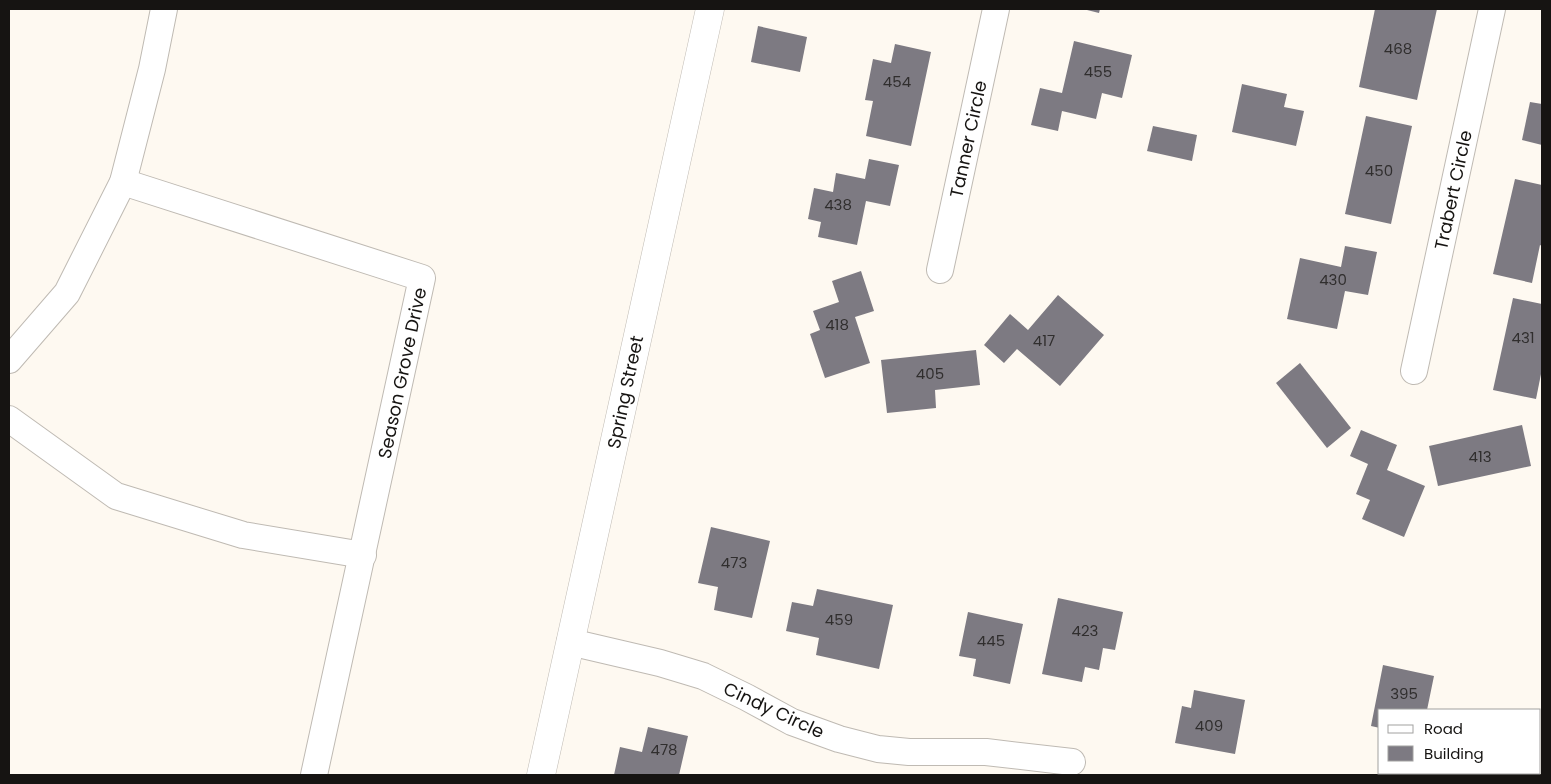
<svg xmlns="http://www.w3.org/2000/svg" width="1551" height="784" viewBox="0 0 1551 784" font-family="Poppins,sans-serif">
<rect width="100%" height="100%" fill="#fef9f1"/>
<!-- building -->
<g fill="#7d7a82">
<polygon points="1083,9 1100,9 1099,13"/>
<polygon points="1375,9 1437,9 1417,100 1359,87"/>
<polygon points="758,26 807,37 800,72 751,62"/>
<polygon points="1074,41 1132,55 1122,98 1102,93 1096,119 1062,111 1058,131 1031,125 1040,88 1062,93"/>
<polygon points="895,44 931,52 911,146 866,136 873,101 865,100 873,59 891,63"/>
<polygon points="1242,84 1287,94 1284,107 1304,111 1296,146 1232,132"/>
<polygon points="1530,102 1542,104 1542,145 1522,140"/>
<polygon points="1366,116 1412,126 1391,224 1345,214"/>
<polygon points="1153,126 1197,135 1192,161 1147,151"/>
<polygon points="869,159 899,165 890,206 866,201 857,245 818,237 821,222 808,219 814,188 833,192 836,173 865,179"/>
<polygon points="1515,179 1542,185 1542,246 1540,245 1532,283 1493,274"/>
<polygon points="1345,246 1377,252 1368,295 1345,291 1337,329 1287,319 1300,258 1341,267"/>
<polygon points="861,271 874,311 855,317 870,363 825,378 810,334 820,330 813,311 839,302 832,281"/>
<polygon points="1058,295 1104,335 1060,386 1017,349 1004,363 984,345 1010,314 1028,330"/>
<polygon points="1513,298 1542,304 1542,369 1536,399 1493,390"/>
<polygon points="976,350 980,385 935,390 936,408 887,413 881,360"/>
<polygon points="1300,363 1351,428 1327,448 1276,383"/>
<polygon points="1522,425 1531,466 1438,486 1429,446"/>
<polygon points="1361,430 1397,445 1387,470 1425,486 1404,537 1362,519 1370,500 1356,494 1368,464 1350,456"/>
<polygon points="711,527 770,541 752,618 714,610 718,587 698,583"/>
<polygon points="817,589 893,605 879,669 816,655 819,638 786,631 792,602 813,606"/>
<polygon points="1058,598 1123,612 1115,650 1103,648 1099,670 1085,667 1082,682 1042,674"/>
<polygon points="968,612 1023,624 1010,684 973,676 976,659 959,656"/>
<polygon points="1383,665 1434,676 1427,710 1380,710 1380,728 1371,726"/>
<polygon points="1194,690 1245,700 1235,754 1175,743 1182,706 1191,708"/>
<polygon points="648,727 688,736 679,775 614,775 620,747 642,752"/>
</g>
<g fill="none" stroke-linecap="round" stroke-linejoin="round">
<defs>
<g id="minor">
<polyline points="123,182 422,278 314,775"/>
<polyline points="940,270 996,9"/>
<polyline points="9,360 67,293 123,182 152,69 164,9"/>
<polyline points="1414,371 1492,9"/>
<polyline points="9,419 116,496 243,535 363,555"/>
<polyline points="570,642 660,663 703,676 746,697 792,722 839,739 878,749 909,752 986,752 1072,762"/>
</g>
<polyline id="tertiary" points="541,775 710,9"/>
</defs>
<!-- minor casing -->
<use href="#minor" stroke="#bfbab3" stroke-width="28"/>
<!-- tertiary casing -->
<use href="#tertiary" stroke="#bfbab3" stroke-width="29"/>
<!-- minor -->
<use href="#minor" stroke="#fff" stroke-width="26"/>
<!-- tertiary -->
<use href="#tertiary" stroke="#fff" stroke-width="28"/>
</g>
<g text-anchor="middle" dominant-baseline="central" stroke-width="4.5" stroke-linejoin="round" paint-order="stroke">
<!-- number labels -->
<g font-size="15" fill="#302e2e">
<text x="1398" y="48">468</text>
<text x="1098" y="71">455</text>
<text x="897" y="81">454</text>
<text x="1379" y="170">450</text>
<text x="838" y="204">438</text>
<text x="1333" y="279">430</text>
<text x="837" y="324">418</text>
<text x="1523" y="337">431</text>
<text x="1044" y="340">417</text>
<text x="930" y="373">405</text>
<text x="1480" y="456">413</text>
<text x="734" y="562">473</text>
<text x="839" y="619">459</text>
<text x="1085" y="630">423</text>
<text x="991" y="640">445</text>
<text x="1404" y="693">395</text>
<text x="1209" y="725">409</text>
<text x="664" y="749">478</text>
</g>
<!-- street labels -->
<g font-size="18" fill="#161412" stroke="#fff">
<text transform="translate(968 139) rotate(-78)">Tanner Circle</text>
<text transform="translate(1453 190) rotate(-78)">Trabert Circle</text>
<text transform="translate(402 373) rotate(-78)">Season Grove Drive</text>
<text transform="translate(625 392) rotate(-78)">Spring Street</text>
<text transform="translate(774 710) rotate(25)">Cindy Circle</text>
</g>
</g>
<!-- border -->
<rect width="1551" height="784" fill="none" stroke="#161412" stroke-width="20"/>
<!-- legend -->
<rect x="1378" y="709" width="162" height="65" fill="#ffffff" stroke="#a2a1a0"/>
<rect x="1388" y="725" width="25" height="8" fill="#ffffff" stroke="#a2a1a0"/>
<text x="1424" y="734" font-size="15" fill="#161412">Road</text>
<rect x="1388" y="746" width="25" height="15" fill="#7d7a82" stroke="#a2a1a0"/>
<text x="1424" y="759" font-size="15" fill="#161412">Building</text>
</svg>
